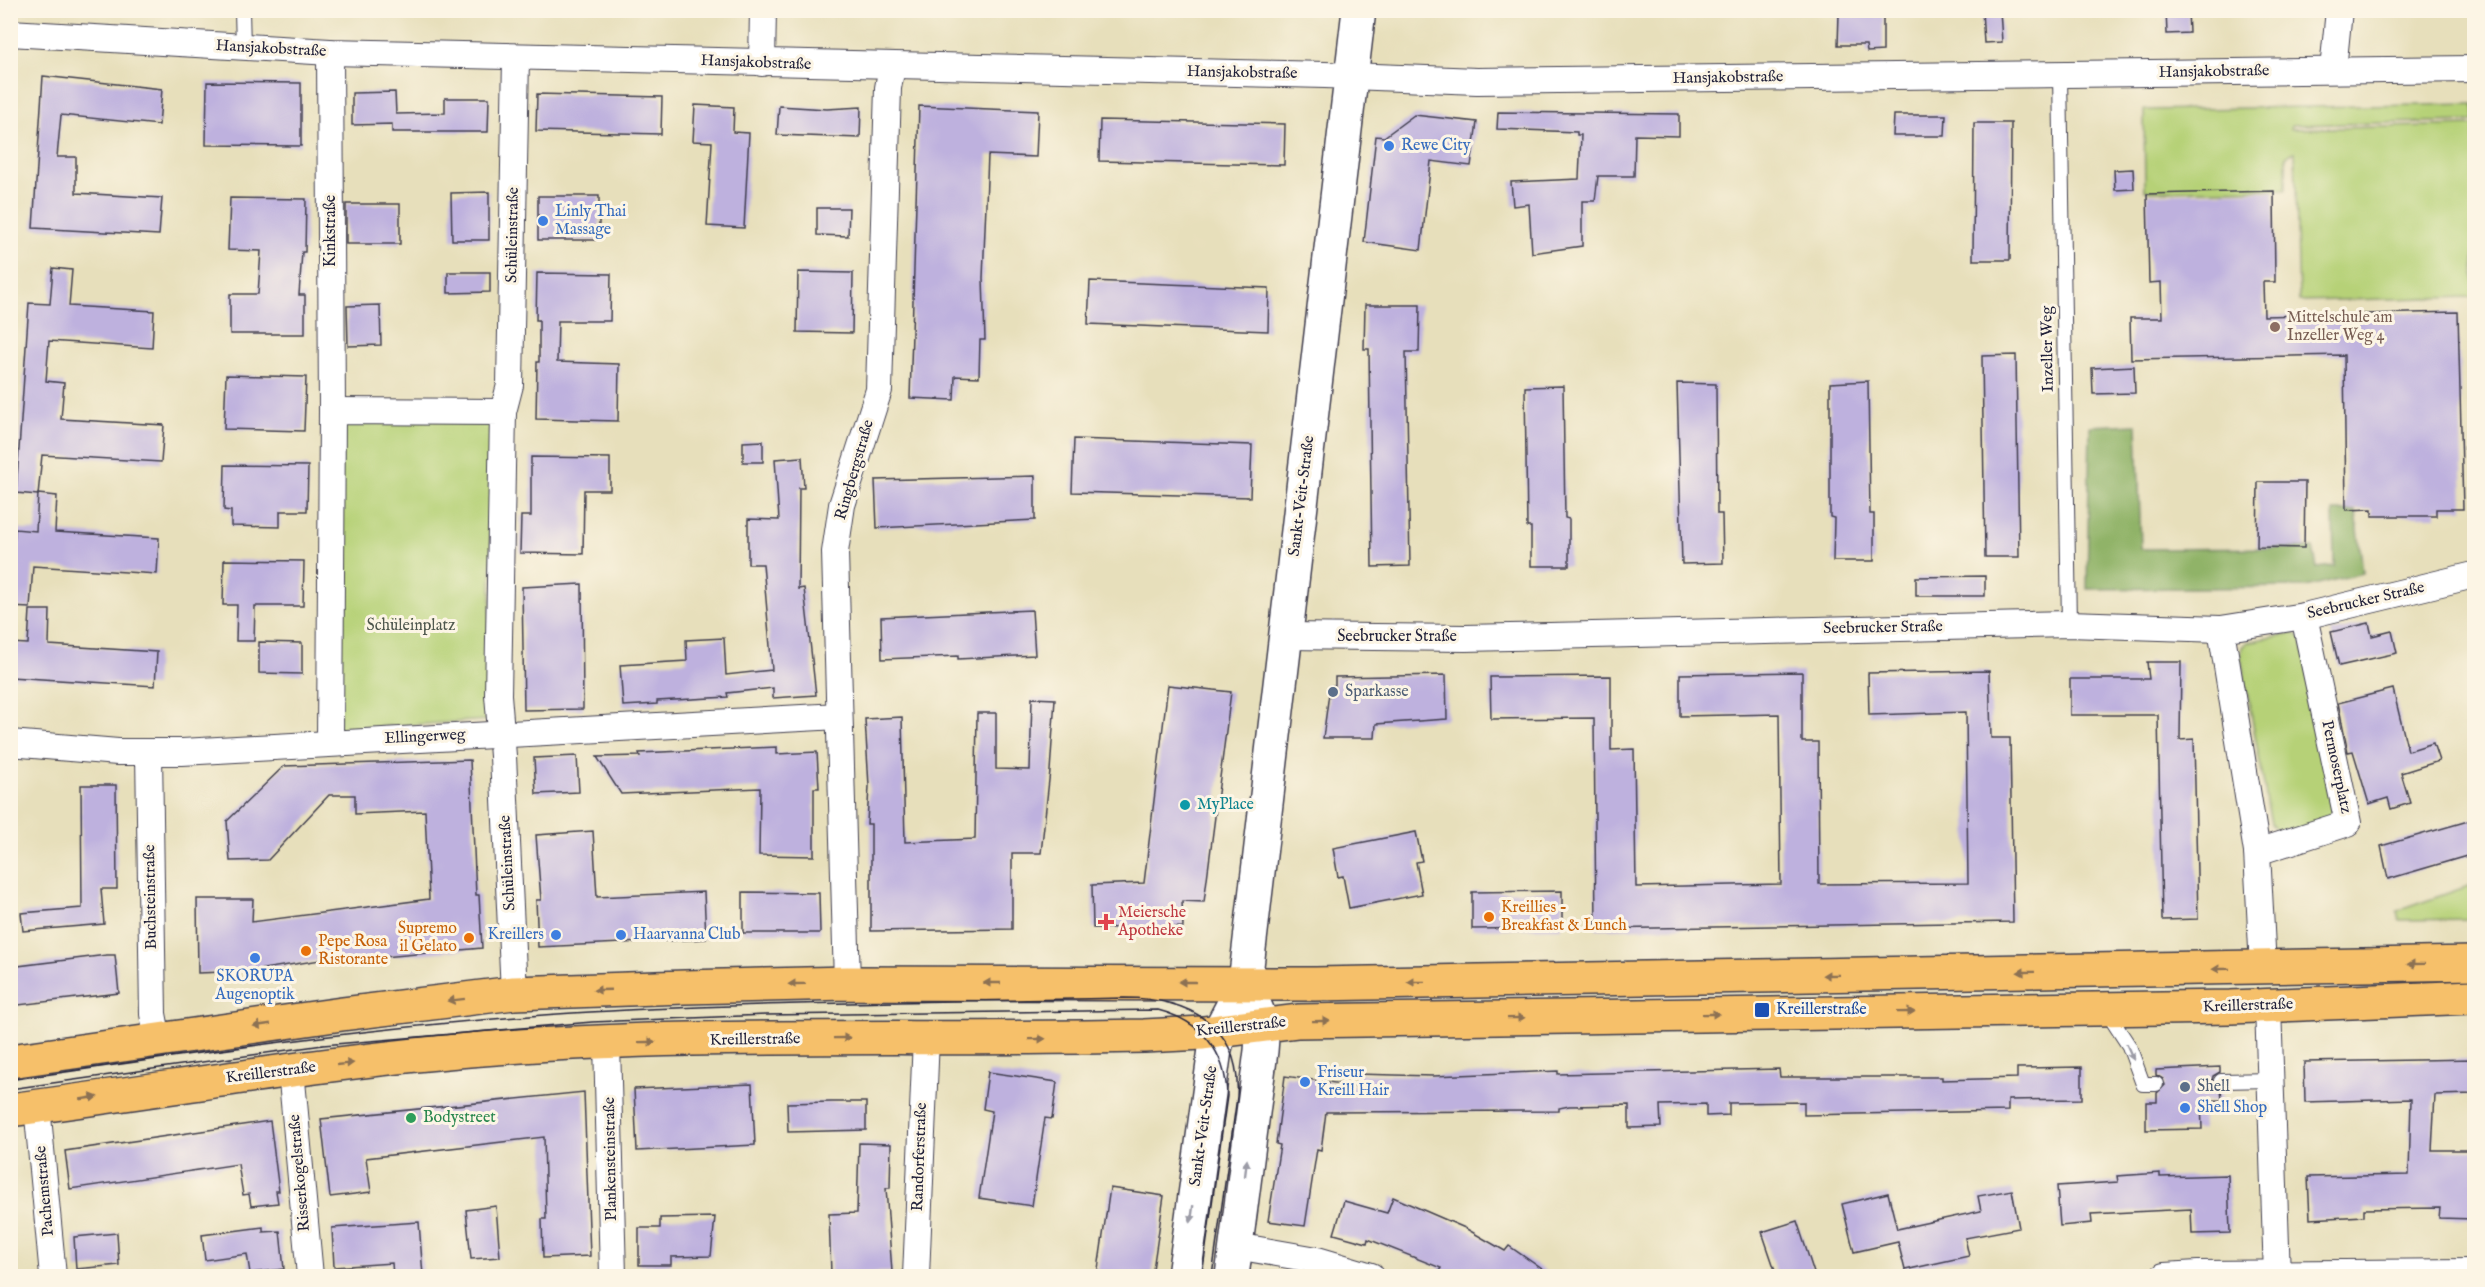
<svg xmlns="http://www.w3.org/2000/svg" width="2485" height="1287" viewBox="0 0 2485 1287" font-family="'IM FELL English',serif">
<rect width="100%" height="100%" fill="#fcf5e5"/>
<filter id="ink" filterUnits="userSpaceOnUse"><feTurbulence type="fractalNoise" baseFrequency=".0167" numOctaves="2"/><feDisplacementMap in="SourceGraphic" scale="12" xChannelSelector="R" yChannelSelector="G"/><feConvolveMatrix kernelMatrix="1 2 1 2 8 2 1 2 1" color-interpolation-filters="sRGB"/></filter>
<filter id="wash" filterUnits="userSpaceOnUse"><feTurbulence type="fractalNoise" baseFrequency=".008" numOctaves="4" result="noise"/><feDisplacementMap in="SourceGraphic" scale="24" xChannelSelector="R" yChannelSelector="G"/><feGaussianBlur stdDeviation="1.35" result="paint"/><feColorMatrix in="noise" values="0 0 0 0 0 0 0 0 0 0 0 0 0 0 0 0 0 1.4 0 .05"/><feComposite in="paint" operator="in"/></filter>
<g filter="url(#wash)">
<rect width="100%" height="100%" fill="#e7dfbb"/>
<!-- green -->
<g fill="#b6d177" stroke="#6c7a59" stroke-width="1.5">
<polygon points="2474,104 2474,121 2292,125 2291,129 2474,125 2474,297 2299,301 2295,152 2286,156 2286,189 2145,191 2144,110"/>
<polygon points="338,410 495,414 488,720 329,730"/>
<polygon points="2294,633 2301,638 2334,804 2329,823 2285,836 2271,824 2241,657 2242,647 2247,642"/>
<polygon points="2474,884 2474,919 2399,920 2397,911"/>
</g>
<!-- forest -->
<polygon fill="#90b368" stroke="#596a52" stroke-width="1.5" points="2137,424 2141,549 2313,548 2317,568 2334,566 2333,511 2356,511 2363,573 2306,587 2087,589 2090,426"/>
<g id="blocks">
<!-- building -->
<g fill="#beb1de">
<polygon points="1982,10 2000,10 2002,42 1984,43"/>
<polygon points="2166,10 2188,10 2189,33 2167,34"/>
<polygon points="1839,14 1883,14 1883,51 1867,52 1866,45 1838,45"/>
<polygon points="43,76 162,89 159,125 61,115 57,157 76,157 76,193 162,198 159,235 33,228"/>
<polygon points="207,82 301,83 301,146 206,145"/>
<polygon points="395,92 396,114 445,113 445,98 489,98 488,132 392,132 392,124 352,125 352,93"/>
<polygon points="537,94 662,97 661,134 536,131"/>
<polygon points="695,105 734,107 733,132 749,133 744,228 707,226 712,142 693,141"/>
<polygon points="779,106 827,109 861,107 860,138 777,135"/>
<polygon points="919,106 1038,111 1036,157 988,155 983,278 985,340 980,340 979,377 955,376 954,400 910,398"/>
<polygon points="1498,112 1679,114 1679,136 1635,135 1634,176 1598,176 1595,201 1582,201 1582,246 1532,253 1529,204 1513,206 1511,182 1579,179 1581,135 1577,135 1577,132 1497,129"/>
<polygon points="1414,115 1477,122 1471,166 1431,161 1421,250 1364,242 1376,136 1384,137"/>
<polygon points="1894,115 1946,115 1945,136 1893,136"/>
<polygon points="1100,120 1285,124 1284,165 1099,161"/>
<polygon points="1974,123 2011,123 2010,260 1973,260"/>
<polygon points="2133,169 2134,189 2115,190 2114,170"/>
<polygon points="2274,191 2275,282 2263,282 2264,316 2458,312 2463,509 2436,509 2436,516 2372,516 2372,509 2346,510 2344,355 2131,359 2130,318 2162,318 2161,282 2149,283 2147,194"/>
<polygon points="489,192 489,240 452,240 451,193"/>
<rect x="538" y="196" width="61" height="44"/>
<polygon points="230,198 306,199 305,252 302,252 299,295 305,295 305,334 230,334 230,294 258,294 261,251 228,250"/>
<rect x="346" y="204" width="54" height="40"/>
<polygon points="817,208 849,208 848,236 817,235"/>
<polygon points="53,268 72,270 69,306 154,311 152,348 49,341 46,381 64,383 61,419 164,425 161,462 42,455 38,495 16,493 29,303 50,304"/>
<polygon points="448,272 490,272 490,292 448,293"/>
<polygon points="798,272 853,273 852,333 797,332"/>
<polygon points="537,273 611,274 610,321 558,321 557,362 619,364 618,421 536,419 537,362 539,362 539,320 536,320"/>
<polygon points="1090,281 1269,288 1268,331 1088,324"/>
<polygon points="380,305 381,345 348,346 347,306"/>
<polygon points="1365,305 1420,305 1419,352 1406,352 1410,566 1372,567 1369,349 1364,349"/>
<polygon points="2016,355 2019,557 1985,557 1982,356"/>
<polygon points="2134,366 2135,393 2093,394 2092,368"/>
<polygon points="226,375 306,377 304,431 224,429"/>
<polygon points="1868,381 1870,514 1874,514 1874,561 1833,561 1834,518 1830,517 1830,383"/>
<polygon points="1677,383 1716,384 1717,514 1722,514 1723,563 1682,564"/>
<polygon points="1563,386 1565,518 1569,519 1569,566 1531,566 1531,527 1527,527 1525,387"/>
<polygon points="1074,439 1252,445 1250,497 1072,492"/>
<polygon points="763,441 763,462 743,462 743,442"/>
<polygon points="531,457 610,458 610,490 584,490 583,554 520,553 521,516 531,516"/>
<polygon points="802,457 804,488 799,488 798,589 804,588 816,695 773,698 773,688 727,693 728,697 657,701 657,704 623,706 620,665 687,661 686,640 724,638 726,675 772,670 763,564 748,564 748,519 779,520 775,459"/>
<polygon points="225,465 308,466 307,511 280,511 280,527 231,526 231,511 224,510"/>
<polygon points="1035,476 1035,520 877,528 875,480"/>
<polygon points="2258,482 2305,482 2304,548 2257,547"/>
<polygon points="38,494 57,496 55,532 159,538 157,574 33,566 30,608 10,607 15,529 36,531"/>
<polygon points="224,560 304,561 303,606 255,606 254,641 236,641 237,605 223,605"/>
<polygon points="1985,576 1985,596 1916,596 1916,577"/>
<polygon points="582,584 583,709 524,710 522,587"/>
<polygon points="30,610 50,610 49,645 157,652 155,686 10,677 10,643 28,644"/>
<polygon points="1032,610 1035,655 958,659 958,656 882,659 881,617"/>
<polygon points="2369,623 2372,636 2392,631 2397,653 2339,666 2331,632"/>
<polygon points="259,642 302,643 302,674 259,673"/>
<polygon points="2147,662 2181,662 2180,740 2194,739 2198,919 2162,920 2158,715 2070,715 2070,679 2149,679"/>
<polygon points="1989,671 1991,738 2010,738 2013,922 1596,929 1594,718 1491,719 1490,677 1611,676 1611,750 1634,749 1636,887 1781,884 1779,714 1680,716 1680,674 1802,672 1802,742 1818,742 1819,884 1968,883 1966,712 1869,715 1868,673"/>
<polygon points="1446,675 1447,719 1376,724 1375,738 1323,738 1330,686 1335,685 1335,677"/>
<polygon points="1168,685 1231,692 1204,902 1182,901 1183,927 1093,928 1092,885 1144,883"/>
<polygon points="2393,689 2408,751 2433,743 2439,761 2401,773 2410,803 2391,809 2388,798 2369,804 2353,751 2348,752 2338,703"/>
<polygon points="1032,698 1055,699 1050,771 1041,853 1012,853 1012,929 871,931 871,824 867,824 869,786 865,719 902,717 905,842 975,839 977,713 996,713 996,769 1030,770"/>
<polygon points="777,747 777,754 817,752 819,788 814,788 814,856 759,855 760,788 621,794 597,757 640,756 639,753"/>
<polygon points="577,756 579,792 536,794 534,758"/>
<polygon points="470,760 476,895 479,895 482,948 340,961 339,957 251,971 198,973 197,899 253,899 252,922 429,899 425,811 355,814 355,795 329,795 268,860 230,861 227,821 284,766"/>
<polygon points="81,785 116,785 117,889 101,889 104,924 23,931 21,913 82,908"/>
<polygon points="2475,819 2475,852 2470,855 2388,879 2381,846"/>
<polygon points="593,831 597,897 704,892 706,939 538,947 536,900 541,900 536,835"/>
<polygon points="1416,832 1422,861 1416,862 1422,894 1349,908 1343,876 1338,877 1333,848"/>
<polygon points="1562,891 1562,928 1472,929 1472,892"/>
<polygon points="743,892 819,893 820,933 743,933"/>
<polygon points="107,955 115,955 119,993 10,1006 10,967"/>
<polygon points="2475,1059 2475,1094 2435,1095 2432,1150 2475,1150 2475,1219 2439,1218 2440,1208 2364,1209 2364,1216 2310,1219 2308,1177 2409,1175 2411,1099 2305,1102 2304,1062"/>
<polygon points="2082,1067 2082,1099 2008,1100 2008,1111 1804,1115 1804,1102 1729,1103 1729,1115 1706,1116 1706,1104 1660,1105 1661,1127 1629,1128 1629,1105 1569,1106 1559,1108 1559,1111 1326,1112 1321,1150 1317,1149 1305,1226 1268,1221 1280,1145 1276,1144 1285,1076 1356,1086 1356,1074 1433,1076 1558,1071 1558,1074 1779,1069 1780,1077 1942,1077 1942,1080 2017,1078 2017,1068"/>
<polygon points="2220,1067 2220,1072 2213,1076 2212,1082 2216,1089 2221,1090 2222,1100 2201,1101 2202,1129 2146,1130 2146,1102 2157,1102 2157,1093 2165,1085 2163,1079 2156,1075 2156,1070"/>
<polygon points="988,1072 1057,1082 1052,1119 1045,1118 1032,1206 979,1198 992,1111 983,1109"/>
<polygon points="752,1084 755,1145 637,1151 634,1089"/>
<polygon points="584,1092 590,1256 543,1258 542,1219 546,1219 544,1137 366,1158 371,1192 330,1197 321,1119"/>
<polygon points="832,1102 866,1102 866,1130 788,1132 787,1103"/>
<polygon points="270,1121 279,1191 276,1191 278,1203 251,1206 249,1194 243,1195 238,1164 70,1189 65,1151"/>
<polygon points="859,1143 891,1144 890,1188 886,1188 892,1272 831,1274 829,1214 857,1213"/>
<polygon points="2160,1173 2160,1177 2228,1175 2230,1233 2192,1234 2191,1209 2091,1214 2092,1223 2060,1226 2057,1186 2118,1182 2117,1176"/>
<polygon points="1110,1188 1164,1196 1152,1276 1097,1276"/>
<polygon points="2012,1190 2019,1228 1965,1238 1969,1256 1905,1270 1898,1242 1854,1252 1842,1204 1888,1193 1897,1229 1981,1211 1978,1196"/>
<polygon points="1393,1197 1465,1228 1505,1251 1509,1246 1552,1276 1436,1276 1441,1268 1368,1239 1367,1243 1334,1234 1344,1201 1387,1213"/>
<polygon points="496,1206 500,1257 471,1259 466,1210"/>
<polygon points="715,1217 711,1256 671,1257 671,1265 639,1265 639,1228 660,1228 660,1218"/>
<polygon points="1797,1221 1815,1276 1777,1276 1762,1232"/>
<polygon points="419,1222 423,1276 393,1276 392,1263 334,1267 332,1228"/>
<polygon points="263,1227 263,1232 280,1231 284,1269 250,1273 247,1254 205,1260 202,1235"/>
<polygon points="117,1233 119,1265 76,1269 74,1237"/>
</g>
</g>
</g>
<g filter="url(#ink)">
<use href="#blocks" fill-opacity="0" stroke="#403e4e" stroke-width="1.5"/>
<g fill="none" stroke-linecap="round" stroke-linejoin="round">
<defs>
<g id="service">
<polyline points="242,10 243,47"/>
<polyline points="2060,74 2069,624"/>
<polyline points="2111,1009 2114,1023 2129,1046 2143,1084 2156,1084"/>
<polyline points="2221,1081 2272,1080"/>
</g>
<g id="minor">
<polyline points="10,33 330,52 1325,75 1477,81 2474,69"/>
<polyline points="330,52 332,411"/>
<polyline points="762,63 763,10"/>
<polyline points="2333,70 2339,10"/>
<polyline points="503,412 510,385 516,57"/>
<polyline points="2221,629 2257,852 2263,968"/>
<polyline points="1286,636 1465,638 2069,624 2221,629 2304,616 2474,575"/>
<polyline points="330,742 332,411 503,412 498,695 503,756 514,993"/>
<polyline points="10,743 118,752 182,752 839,716"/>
<polyline points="149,753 153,1014 158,1040"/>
<polyline points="2257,852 2348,823 2304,616"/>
<polyline points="847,983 835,552 842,505 879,390 888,88 892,66"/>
<polyline points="2268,1006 2277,1276"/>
<polyline points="607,1043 613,1276"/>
<polyline points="291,1070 310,1276"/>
<polyline points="37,1106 53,1276"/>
<polyline points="1236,1246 1317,1260 1371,1276"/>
<polyline points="916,1276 926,1038"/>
<polyline points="2164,1276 2198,1274 2474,1272"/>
</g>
<g id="tertiary">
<polyline points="1184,1276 1215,1049 1220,1030 1245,983 1359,10"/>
<polyline points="1232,1276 1261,1051 1263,1025 1253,1001"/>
</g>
<g id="primary">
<polyline points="10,1061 342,1014 514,993 685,987 847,983 1315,984 2474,963"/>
<path d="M10 1110C163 1090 316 1063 469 1050 693 1031 919 1041 1144 1036L1203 1033 1298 1021 2231 1007 2474 997"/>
</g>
</defs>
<!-- service casing -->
<use href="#service" stroke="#403e4e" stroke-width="16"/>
<!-- minor casing -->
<use href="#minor" stroke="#403e4e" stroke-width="28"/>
<!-- tertiary casing -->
<use href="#tertiary" stroke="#403e4e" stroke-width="36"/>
<!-- primary casing -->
<use href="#primary" stroke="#403e4e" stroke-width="36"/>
<!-- service -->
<use href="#service" stroke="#fff" stroke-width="14"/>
<!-- minor -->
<use href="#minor" stroke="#fff" stroke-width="26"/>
<!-- tertiary -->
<use href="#tertiary" stroke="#fff" stroke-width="33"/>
<!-- primary -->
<use href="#primary" stroke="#f6c06b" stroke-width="33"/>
<!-- tram -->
<g stroke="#22223b" stroke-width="1.5">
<path d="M10 1080C203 1052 396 1023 590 1012 768 1002 946 1002 1124 998 1187 998 1242 1024 1237 1097L1212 1276"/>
<path d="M10 1089 323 1045 592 1022 766 1015 1158 1010C1201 1021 1226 1051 1227 1096L1202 1276"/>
</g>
</g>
<!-- one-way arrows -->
<defs><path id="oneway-solid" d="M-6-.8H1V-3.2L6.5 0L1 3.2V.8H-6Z" transform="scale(1.5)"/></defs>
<g fill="#8c7153">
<use href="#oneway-solid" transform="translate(2416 964) rotate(179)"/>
<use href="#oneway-solid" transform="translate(2221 969) rotate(179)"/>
<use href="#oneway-solid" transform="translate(2026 972) rotate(179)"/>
<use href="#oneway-solid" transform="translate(1831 975) rotate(179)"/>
<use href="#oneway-solid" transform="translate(1187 982) rotate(180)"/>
<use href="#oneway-solid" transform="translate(1416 982) rotate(179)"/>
<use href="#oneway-solid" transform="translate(992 983) rotate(180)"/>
<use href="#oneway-solid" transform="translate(797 984) rotate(179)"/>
<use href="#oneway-solid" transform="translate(602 990) rotate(178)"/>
<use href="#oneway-solid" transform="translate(456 1000) rotate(173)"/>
<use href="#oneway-solid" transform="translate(1906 1012) rotate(-1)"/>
<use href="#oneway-solid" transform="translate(1711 1014) rotate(-1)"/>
<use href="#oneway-solid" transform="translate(1516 1018) rotate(-1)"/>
<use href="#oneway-solid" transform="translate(1321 1021) rotate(-1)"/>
<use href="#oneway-solid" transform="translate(262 1025) rotate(172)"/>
<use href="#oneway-solid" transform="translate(842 1038) rotate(-1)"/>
<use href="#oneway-solid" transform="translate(1037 1039) rotate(-1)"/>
<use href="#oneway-solid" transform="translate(647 1042) rotate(-1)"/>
<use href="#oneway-solid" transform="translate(345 1064) rotate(-6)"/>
<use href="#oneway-solid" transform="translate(89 1098) rotate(-9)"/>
</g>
<g fill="#9c9ca7">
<use href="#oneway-solid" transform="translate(2130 1052) rotate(66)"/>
<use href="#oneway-solid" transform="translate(1246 1168) rotate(-83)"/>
<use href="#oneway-solid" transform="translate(1192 1214) rotate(98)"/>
</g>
</g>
<!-- markers -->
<g fill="#3f7fe0" stroke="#fcf5e5" stroke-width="2">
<circle cx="1389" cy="146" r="6"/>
<circle cx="543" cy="221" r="6"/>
<circle cx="556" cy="935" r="6"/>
<circle cx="621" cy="935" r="6"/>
<circle cx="255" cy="958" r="6"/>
<circle cx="1305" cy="1082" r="6"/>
<circle cx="2185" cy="1108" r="6"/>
</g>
<circle fill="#8d6e63" stroke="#fcf5e5" stroke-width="2" cx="2275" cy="327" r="6"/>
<g fill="#5c6f8a" stroke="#fcf5e5" stroke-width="2">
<circle cx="1333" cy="692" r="6"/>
<circle cx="2185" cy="1087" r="6"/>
</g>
<circle fill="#0f9aa8" stroke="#fcf5e5" stroke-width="2" cx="1185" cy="805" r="6"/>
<g fill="#e8710a" stroke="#fcf5e5" stroke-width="2">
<circle cx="1489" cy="917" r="6"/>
<circle cx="469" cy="938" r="6"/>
<circle cx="306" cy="951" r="6"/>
</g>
<path fill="#e0444e" stroke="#fcf5e5" stroke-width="2" d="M1103 913h6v6h6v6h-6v6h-6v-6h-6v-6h6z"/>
<rect fill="#1a4fb4" stroke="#fcf5e5" stroke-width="2" x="1754" y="1002" width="16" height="16" rx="3"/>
<circle fill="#2e9e5b" stroke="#fcf5e5" stroke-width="2" cx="411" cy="1118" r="6"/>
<g text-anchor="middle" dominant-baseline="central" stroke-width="6" stroke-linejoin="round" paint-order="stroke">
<!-- street labels -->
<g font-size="16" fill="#22223b" stroke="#fcf5e5">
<text transform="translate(271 49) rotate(3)">Hansjakobstraße</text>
<text transform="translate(756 63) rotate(2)">Hansjakobstraße</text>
<text transform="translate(2214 72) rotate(-1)">Hansjakobstraße</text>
<text transform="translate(1242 73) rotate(1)">Hansjakobstraße</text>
<text transform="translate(1728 78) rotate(-1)">Hansjakobstraße</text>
<text transform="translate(331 231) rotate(-90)">Kinkstraße</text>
<text transform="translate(513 235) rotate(-89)">Schüleinstraße</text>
<text transform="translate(2048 349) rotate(-91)">Inzeller Weg</text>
<text transform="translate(855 470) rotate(-74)">Ringbergstraße</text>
<text transform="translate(1302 496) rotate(-83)">Sankt-Veit-Straße</text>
<text transform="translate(2366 601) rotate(-13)">Seebrucker Straße</text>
<text transform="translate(1883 628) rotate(-1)">Seebrucker Straße</text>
<text x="1397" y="637">Seebrucker Straße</text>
<text transform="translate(425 737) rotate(-3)">Ellingerweg</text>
<text transform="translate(2336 767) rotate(78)">Permoserplatz</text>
<text transform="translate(508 863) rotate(-93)">Schüleinstraße</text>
<text transform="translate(151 897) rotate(-91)">Buchsteinstraße</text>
<text transform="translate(2248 1006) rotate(-2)">Kreillerstraße</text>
<text transform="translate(1241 1027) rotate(-6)">Kreillerstraße</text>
<text transform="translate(755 1040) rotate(-1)">Kreillerstraße</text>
<text transform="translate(271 1073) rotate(-7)">Kreillerstraße</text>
<text transform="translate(1204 1126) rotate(-82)">Sankt-Veit-Straße</text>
<text transform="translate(920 1157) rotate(-88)">Randorferstraße</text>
<text transform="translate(611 1159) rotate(-91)">Plankensteinstraße</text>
<text transform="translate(300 1173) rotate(-95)">Risserkogelstraße</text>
<text transform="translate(45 1191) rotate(-95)">Pachemstraße</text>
</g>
<!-- shop labels -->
<g font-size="16" fill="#366cbe" stroke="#fcf5e5" text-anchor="start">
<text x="1401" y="146">Rewe City</text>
<text x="555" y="212">Linly Thai<tspan x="555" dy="18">Massage</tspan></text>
<text x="544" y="935" text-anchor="end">Kreillers</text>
<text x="633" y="935">Haarvanna Club</text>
<text x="255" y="977" text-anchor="middle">SKORUPA<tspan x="255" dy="18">Augenoptik</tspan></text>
<text x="1317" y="1073">Friseur<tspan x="1317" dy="18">Kreill Hair</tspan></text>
<text x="2197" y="1108">Shell Shop</text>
</g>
<!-- education labels -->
<g font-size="16" fill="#785e54" stroke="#fcf5e5" text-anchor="start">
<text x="2287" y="318">Mittelschule am<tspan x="2287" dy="18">Inzeller Weg 4</tspan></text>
</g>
<!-- park labels -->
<g font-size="16" fill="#4e574d" stroke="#fcf5e5">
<text x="411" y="626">Schüleinplatz</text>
</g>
<!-- service labels -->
<g font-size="16" fill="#4e5e75" stroke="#fcf5e5" text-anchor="start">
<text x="1345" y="692">Sparkasse</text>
<text x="2197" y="1087">Shell</text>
</g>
<!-- culture labels -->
<g font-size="16" fill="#0d838f" stroke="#fcf5e5" text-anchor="start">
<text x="1197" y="805">MyPlace</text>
</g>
<!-- food labels -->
<g font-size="16" fill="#c56008" stroke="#fcf5e5" text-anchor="start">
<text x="1501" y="908">Kreillies -<tspan x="1501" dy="18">Breakfast &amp; Lunch</tspan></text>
<text x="457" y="929" text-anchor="end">Supremo<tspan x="457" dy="18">il Gelato</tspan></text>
<text x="318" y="942">Pepe Rosa<tspan x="318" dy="18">Ristorante</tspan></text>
</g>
<!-- health labels -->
<g font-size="16" fill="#be3a42" stroke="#fcf5e5" text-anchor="start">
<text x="1118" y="913">Meiersche<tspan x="1118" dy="18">Apotheke</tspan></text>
</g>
<!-- transit labels -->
<g font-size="16" fill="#164399" stroke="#fcf5e5" text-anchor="start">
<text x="1776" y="1010">Kreillerstraße</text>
</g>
<!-- leisure labels -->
<g font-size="16" fill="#27864d" stroke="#fcf5e5" text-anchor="start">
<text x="423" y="1118">Bodystreet</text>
</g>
</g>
<!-- margin -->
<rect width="2485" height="1287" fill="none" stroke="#fcf5e5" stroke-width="36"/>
</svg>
